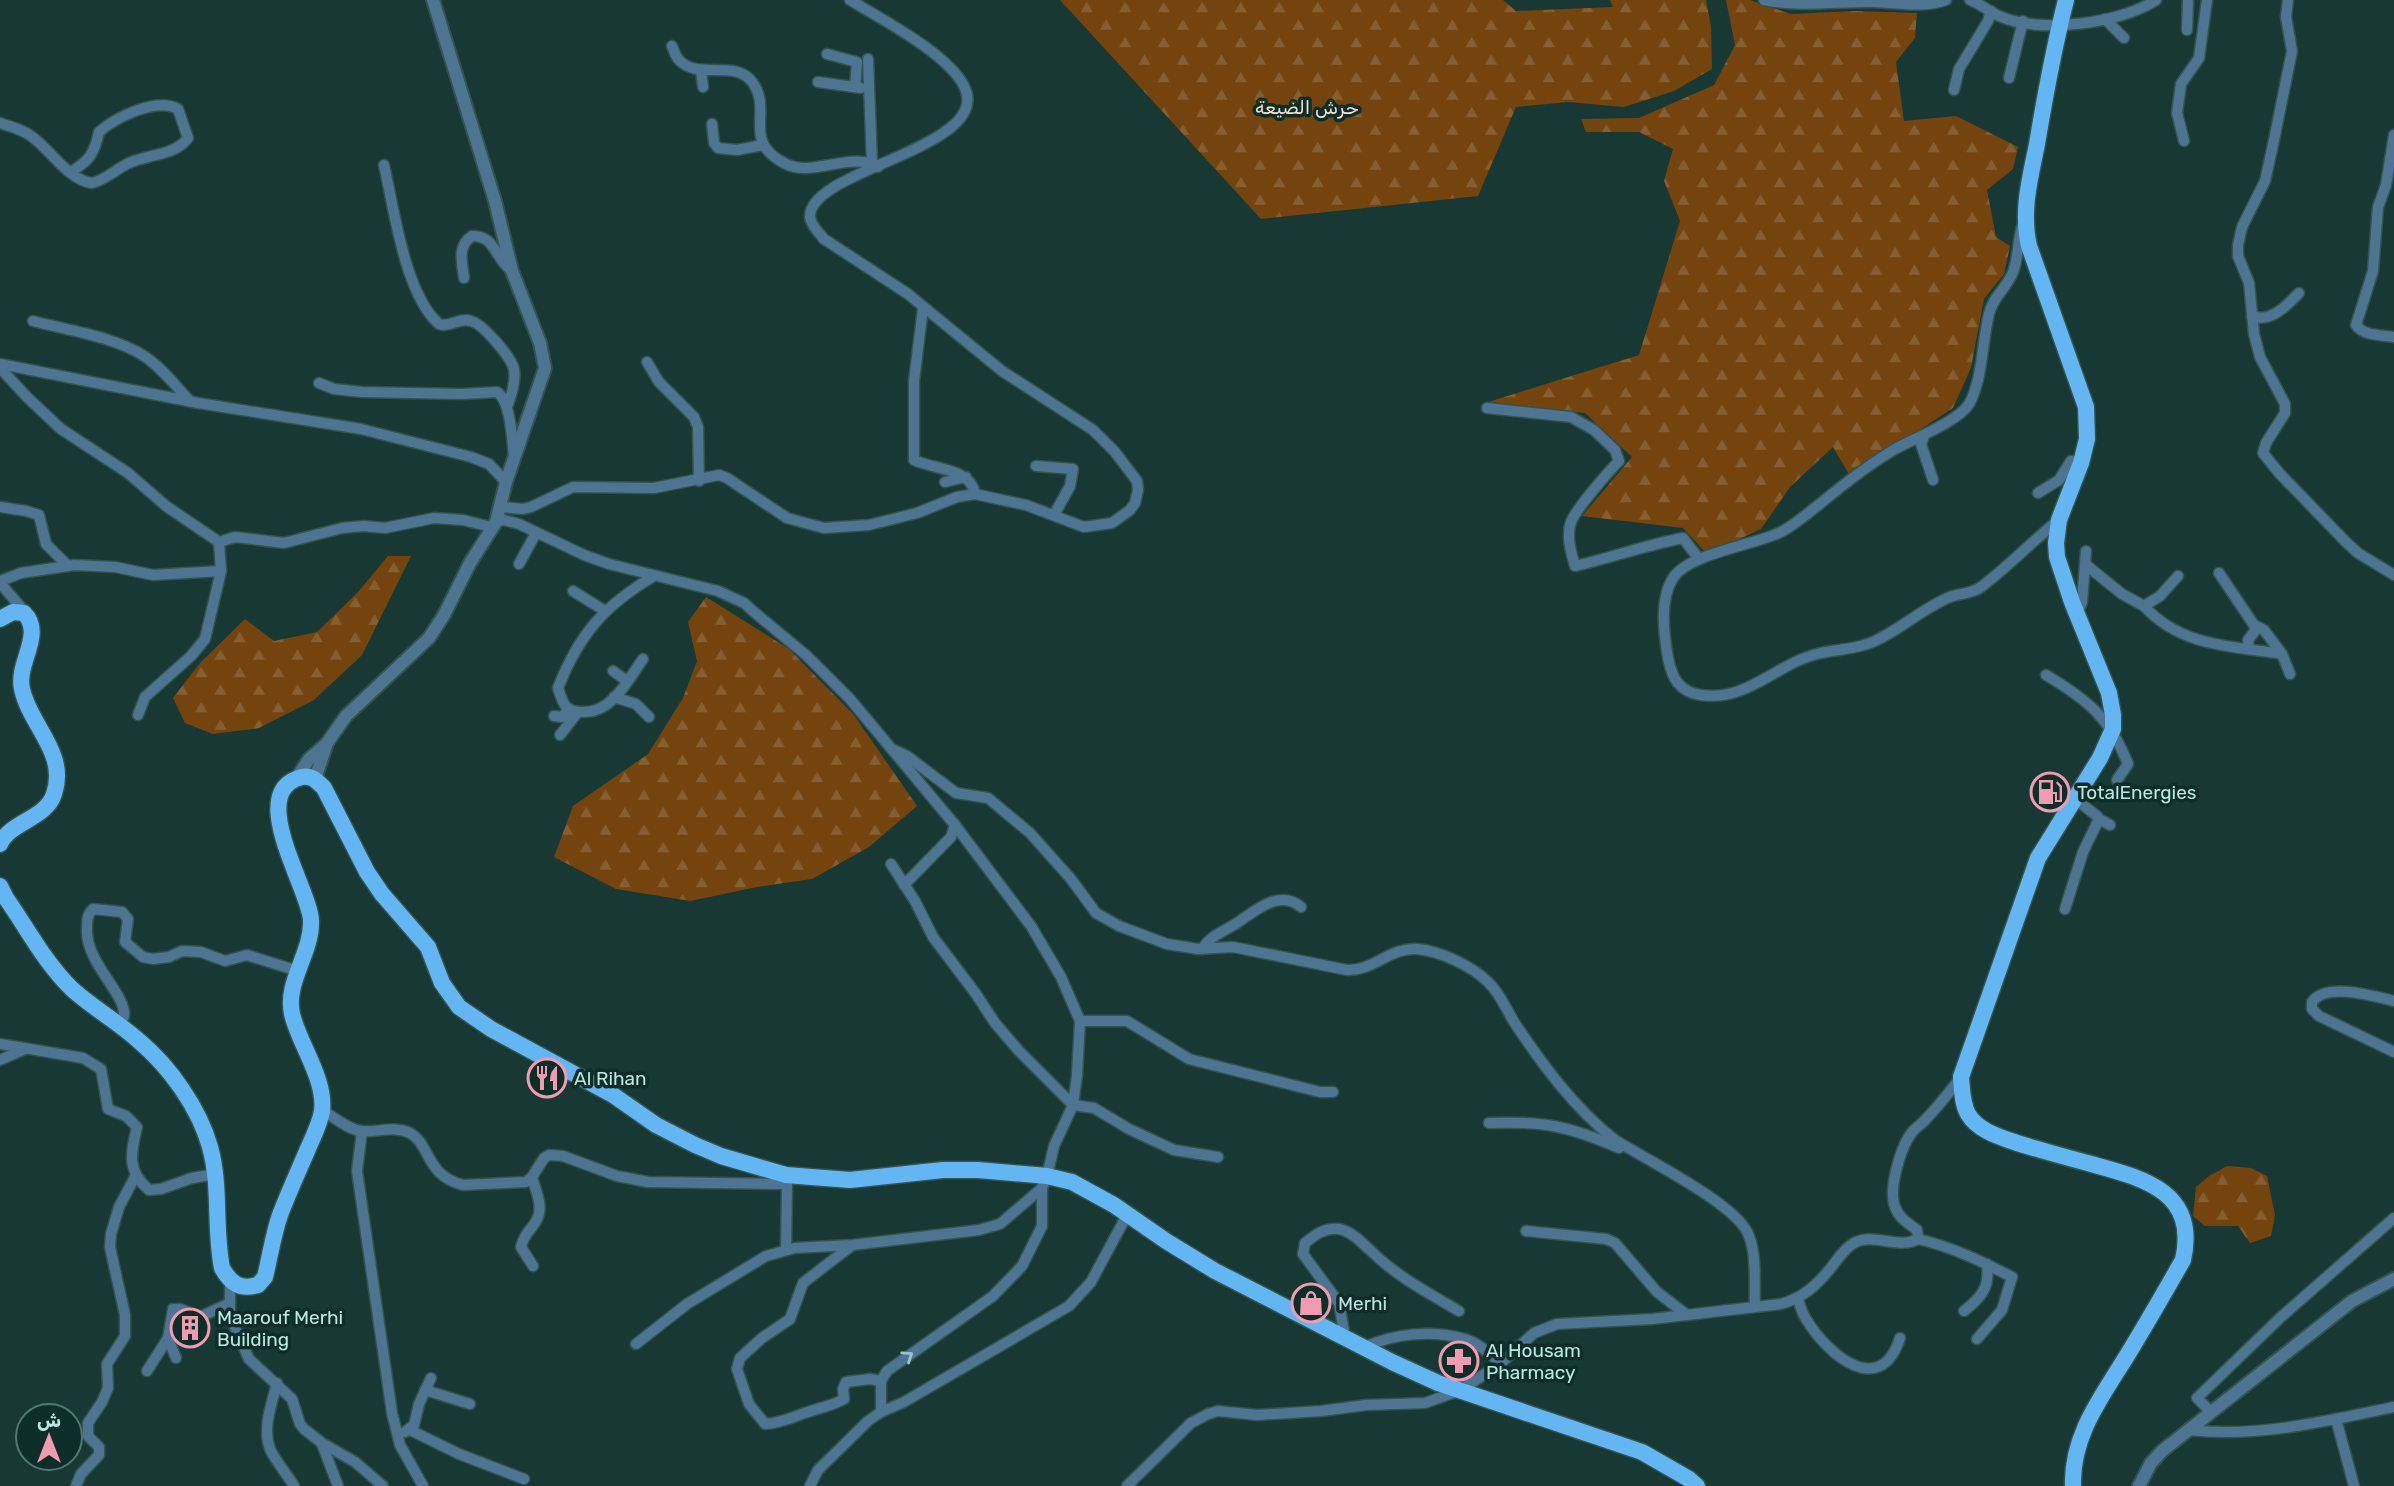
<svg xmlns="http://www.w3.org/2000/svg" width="2394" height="1486" viewBox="0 0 2394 1486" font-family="Rubik,Cairo,sans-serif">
<defs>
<pattern id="forest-firs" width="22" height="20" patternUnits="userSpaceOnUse" patternTransform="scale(1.75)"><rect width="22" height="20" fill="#73440d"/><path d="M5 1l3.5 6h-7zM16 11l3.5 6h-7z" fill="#855f30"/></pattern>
</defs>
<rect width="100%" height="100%" fill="#173833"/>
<!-- forest -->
<g fill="url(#forest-firs)">
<polygon points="1060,0 1503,0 1516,11 1613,7 1610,0 1706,0 1711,26 1712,69 1674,91 1624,107 1568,102 1516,107 1478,196 1261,219"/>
<polygon points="1726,0 1750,0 1791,14 1853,11 1917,13 1915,38 1896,62 1904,121 1956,116 2018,147 2013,169 1987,190 1996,237 2010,246 2004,274 1984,299 1971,368 1953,408 1850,476 1833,447 1790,487 1761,529 1707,554 1683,528 1582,516 1632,457 1585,413 1485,403 1639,355 1680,221 1664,181 1673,149 1639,132 1586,132 1581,119 1639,118 1714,85 1735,45"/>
<polygon points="388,556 411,556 362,655 314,700 259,728 213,734 185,723 173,698 200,663 245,619 274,641 317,632 358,592"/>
<polygon points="706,597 789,649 854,715 917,806 869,847 812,879 757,887 690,901 616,889 554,857 573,806 648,754 683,698 697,661 688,622"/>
<polygon points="2227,1166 2251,1168 2267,1176 2275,1215 2271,1236 2250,1243 2238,1226 2205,1226 2193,1216 2196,1187 2209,1176"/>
</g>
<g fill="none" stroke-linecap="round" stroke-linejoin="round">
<defs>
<g id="minor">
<path d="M1764 0C1799 7 1833 2 1869 2 1894 2 1922 9 1946 0"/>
<path d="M1970 0C1981 4 1988 11 1999 16 2039 34 2119 24 2156 0"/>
<polyline points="2288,0 2286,17 2292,51 2274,140 2265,181 2242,227 2238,245 2238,256 2249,283 2254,334 2260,357 2285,404 2285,413 2266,443 2263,453 2280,474 2347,543 2358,553 2394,575"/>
<polyline points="2105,19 2124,38"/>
<polyline points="2187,30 2188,0"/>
<path d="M672 46C674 51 676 57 679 60 698 81 736 58 753 83 773 112 741 140 784 163 813 179 850 150 878 167"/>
<polyline points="827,54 857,62 855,87"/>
<polyline points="868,59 872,163"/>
<polyline points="701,70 703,87"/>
<polyline points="2009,78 2023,21"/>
<polyline points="818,82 861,88"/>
<polyline points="1954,90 1959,69 1988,21 1991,11"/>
<path d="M0 123C11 127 22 129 31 136 50 149 68 180 92 183 105 180 115 170 127 164 147 154 175 156 188 138L178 109C157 97 116 117 99 132 94 154 90 160 71 172"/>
<polyline points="712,124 714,143 718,148 737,150 763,145"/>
<path d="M2394 135 2386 185 2378 207 2373 271 2356 325C2363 336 2382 335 2394 337"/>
<polyline points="2184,141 2177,113 2181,84 2199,58 2207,0"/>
<path d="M384 165C394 209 405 295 439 324 450 328 459 317 471 321 483 324 511 357 514 369 516 382 511 396 507 407"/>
<path d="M2023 224C2017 240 2019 257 2013 272 2007 288 1993 296 1989 314 1982 341 1983 379 1969 404 1959 421 1913 439 1895 449 1869 464 1844 484 1821 503 1808 513 1796 524 1781 532 1754 545 1688 554 1673 578 1659 600 1664 635 1668 658 1672 678 1679 692 1701 695 1747 702 1776 664 1817 654 1836 649 1856 650 1875 641 1901 629 1923 608 1950 597 1960 593 1972 594 1981 587 2008 567 2032 541 2059 520"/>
<path d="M464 278C462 262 457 246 472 236 495 235 495 259 512 271"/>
<path d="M923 308 914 381V460C935 470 971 468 975 494"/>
<path d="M2252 316C2271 323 2286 306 2299 293"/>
<path d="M33 321C67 330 115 337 144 356 161 367 174 384 188 399"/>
<polyline points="647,362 659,382 694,417 698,427 699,481"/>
<polyline points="0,364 198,403 361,429 471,457 489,464 506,482"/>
<polyline points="0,368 28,398 61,429 128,473 166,506 219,542"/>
<path d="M319 383 334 389 362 392 462 394 497 392C511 401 512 440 514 457"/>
<path d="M1487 408 1571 417 1594 430 1615 450 1619 461C1608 472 1576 509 1571 522 1566 536 1571 552 1575 566 1611 558 1646 545 1683 538L1699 559"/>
<polyline points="1924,436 1921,444 1933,480"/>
<polyline points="1036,466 1073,469 1070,486 1054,515"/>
<polyline points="945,482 966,477"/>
<polyline points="2038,493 2059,480 2071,461 2081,463"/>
<polyline points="0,507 26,511 39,515 46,544 68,566"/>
<path d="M501 507 523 509 531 507 573 487 654 488 719 475 727 478 787 518 824 528 869 525 917 513 957 497 975 494 1026 505 1084 527 1112 523 1130 510 1135 503 1138 490 1137 481 1115 452 1093 430 1002 371 908 294 824 239C819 233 811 225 810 217 808 169 995 148 964 86 947 53 881 19 850 0"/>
<polyline points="496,522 504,520 519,524 584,555 609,564 718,591 744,603 754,612 806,655 850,699 955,825 1031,926 1061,977 1080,1021 1077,1075 1073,1105 1054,1146 1047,1176 1042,1188 1042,1226 1022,1266 993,1296 887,1371 881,1381 881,1412"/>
<polyline points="219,542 235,537 284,543 342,528 364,526 385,528 434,518 463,520 491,527"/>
<polyline points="519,564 536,533"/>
<polyline points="2085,564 2122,594 2144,606 2160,596 2178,576"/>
<polyline points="2219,573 2254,625 2264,630 2282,654"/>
<polyline points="0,581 21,573 74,565 115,567 153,575 221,571"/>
<polyline points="0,583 25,612"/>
<polyline points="573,591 605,611"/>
<path d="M2144 606C2181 647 2232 646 2282 654L2290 674"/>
<polyline points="2077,614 2082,602 2086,551"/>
<polyline points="2249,649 2248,640 2258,627"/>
<path d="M643 659C628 680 612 713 583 712 565 712 563 704 558 688 579 634 605 605 654 576"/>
<polyline points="613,671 627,681"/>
<path d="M2046 675C2088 700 2110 718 2128 764L2117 780"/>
<polyline points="614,697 636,704 649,717"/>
<polyline points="138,715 145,697 191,656 205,639 221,571 219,542"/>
<polyline points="554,716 562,717 569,709"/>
<polyline points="560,735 578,712"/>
<path d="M894 750 907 756 956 793 988 798 1030 833 1071 879 1096 913 1119 926 1167 944 1198 949 1233 947 1347 970C1374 971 1390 947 1417 949 1440 951 1472 966 1488 982 1500 993 1506 1009 1514 1022 1542 1064 1575 1109 1615 1140 1645 1159 1739 1205 1749 1236 1757 1257 1754 1284 1755 1306"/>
<polyline points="2099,819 2110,825"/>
<polyline points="891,864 915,901 933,937 976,994 995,1023 1019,1051 1073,1105 1094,1108 1129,1129 1174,1150 1218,1157"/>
<polyline points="904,885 951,837 955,825"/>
<polyline points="2065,909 2083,852 2099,819 2097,816 2074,798"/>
<path d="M1202 949C1211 935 1223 932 1237 923 1254 912 1279 888 1301 907"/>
<path d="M2394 1001C2373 996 2326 982 2312 1002V1009L2319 1016 2394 1052"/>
<polyline points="1080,1021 1127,1021 1189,1059 1320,1092 1333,1092"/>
<path d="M119 1026C121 1023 123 1019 124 1016 127 995 85 962 87 929 87 920 87 915 93 909L122 912 128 919 125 942 143 957 153 959 169 957 182 951 201 952 225 961 247 955 298 971"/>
<path d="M0 1044 83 1058 101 1069 108 1109 126 1116 137 1127C131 1153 126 1170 149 1190L161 1189 192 1178 216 1174"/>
<polyline points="0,1060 25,1049"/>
<path d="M322 1110C334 1117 347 1129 361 1131 376 1133 395 1125 410 1133 431 1145 425 1175 463 1185L526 1182 532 1177 544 1158 549 1155 563 1156 617 1176 648 1182 787 1184 786 1175"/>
<path d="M1489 1123C1544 1121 1569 1126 1619 1148"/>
<polyline points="362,1131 357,1171 392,1413 400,1445 423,1486"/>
<path d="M532 1177C535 1189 543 1205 538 1217 533 1230 525 1230 521 1247L533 1266"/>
<polyline points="1526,1231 1606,1239 1615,1243 1657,1292 1687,1315"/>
<path d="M1918 1239 1917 1230C1908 1223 1899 1218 1895 1207 1888 1189 1901 1144 1914 1130 1918 1126 1923 1123 1926 1119 1939 1106 1950 1091 1961 1077"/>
<path d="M851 1246 803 1283 790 1319 762 1338 740 1358 737 1369 749 1404 765 1424C783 1423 794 1416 811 1411 822 1407 832 1406 844 1399L843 1389 846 1382 870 1379 881 1381"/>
<polyline points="786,1250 787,1184"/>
<polyline points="230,1282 230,1310 233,1323 249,1359 292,1399 300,1424 304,1429 322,1443 355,1462 383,1486"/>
<path d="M1798 1299C1800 1306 1802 1313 1806 1319 1827 1354 1880 1400 1900 1338"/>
<path d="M1964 1311C1982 1297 1990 1287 1987 1264"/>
<path d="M1345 1338 1339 1303 1303 1254 1305 1243C1315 1235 1325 1227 1339 1229 1351 1231 1361 1242 1370 1250 1396 1276 1428 1293 1459 1311"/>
<polyline points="636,1344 687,1304 766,1256 795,1248 852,1245 979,1230 1000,1224 1042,1188"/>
<path d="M1364 1347C1395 1334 1431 1329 1465 1339 1477 1342 1491 1355 1501 1363"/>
<polyline points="176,1358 168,1338 173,1309 180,1309 200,1317 230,1303"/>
<polyline points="147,1371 168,1338"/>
<path d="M277 1383C272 1403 262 1428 270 1449 276 1462 287 1474 294 1486"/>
<polyline points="425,1390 470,1404"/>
<polyline points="2211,1412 2197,1398 2281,1317 2394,1218"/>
<polyline points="2336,1419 2354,1486"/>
<polyline points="410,1430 459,1454 524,1479"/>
<path d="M2189 1430C2258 1438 2327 1421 2394 1407"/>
<polyline points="405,1432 414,1425 419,1404 431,1378"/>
<polyline points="322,1444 338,1486"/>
<polyline points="76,1486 81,1474 99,1455 99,1447 88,1436 88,1423 102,1402 108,1388 107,1364 125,1336 125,1315 110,1247 111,1234 119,1207 136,1175"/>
<polyline points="810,1486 818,1470 868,1421 881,1412 904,1402 1069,1306 1091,1282 1127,1215"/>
<path d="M1127 1486 1191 1423 1208 1414 1218 1411 1257 1415 1321 1411 1366 1405 1425 1403 1461 1390 1501 1363 1534 1333 1557 1324 1652 1319 1781 1304C1802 1298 1815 1287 1829 1270 1837 1261 1843 1249 1854 1243 1874 1232 1898 1250 1918 1239 1952 1247 1981 1261 2012 1277L2002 1310 1977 1339"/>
</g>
<g id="tertiary">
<polyline points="296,779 309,759 324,746"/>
<polyline points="315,779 327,743 346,716 429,638 444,615 470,563 496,522 506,482 545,368 540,343 512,271 495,201 433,0"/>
<polyline points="2139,1486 2151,1463 2162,1451 2352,1301 2394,1279"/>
</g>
<g id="primary">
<path d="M2066 0C2054 47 2045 96 2037 144 2030 179 2021 211 2029 246L2086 407 2087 439 2081 463 2059 520 2056 543 2057 557 2072 602 2109 693 2113 715V729L2100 758 2038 858 1961 1077C1962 1089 1962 1103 1968 1114 1978 1131 2000 1137 2017 1143 2043 1151 2069 1158 2095 1165 2146 1179 2198 1193 2183 1260 2167 1288 2151 1316 2134 1344 2108 1389 2071 1431 2073 1486"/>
<path d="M0 619 13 612 24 613C45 634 16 663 22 689 30 726 68 753 54 794 46 819 11 821 0 844"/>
<path d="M0 886 6 898C27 928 45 963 72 989 93 1008 118 1022 139 1041 170 1067 199 1108 210 1147 221 1186 214 1228 222 1268 231 1284 240 1290 258 1285L265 1277C270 1257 273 1235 280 1215 288 1194 298 1172 307 1151 312 1139 320 1124 322 1111 326 1079 299 1044 292 1014 285 982 312 953 311 921 311 891 244 791 302 777 312 775 317 781 324 788L367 872 382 894 428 947 442 983 459 1007 491 1029 613 1095 656 1125 695 1145 721 1156 786 1175 850 1180 943 1170H978L1047 1176 1072 1182 1114 1205 1166 1241 1215 1271 1392 1362 1438 1383 1642 1452 1689 1479 1697 1486"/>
</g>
</defs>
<!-- minor casing -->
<use href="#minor" stroke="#31544f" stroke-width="13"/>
<!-- tertiary casing -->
<use href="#tertiary" stroke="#31544f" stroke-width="16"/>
<!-- primary casing -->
<use href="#primary" stroke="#31544f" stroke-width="19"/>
<!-- minor -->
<use href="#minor" stroke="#4f7492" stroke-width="10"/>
<!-- tertiary -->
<use href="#tertiary" stroke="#4f7492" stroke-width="12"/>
<!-- primary -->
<use href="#primary" stroke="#64b6f3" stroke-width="16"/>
</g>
<!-- one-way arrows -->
<defs><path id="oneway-chevron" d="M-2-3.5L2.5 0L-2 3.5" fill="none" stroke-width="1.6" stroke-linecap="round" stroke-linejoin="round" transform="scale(1.75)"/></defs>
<use stroke="#99c5c9" href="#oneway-chevron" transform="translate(908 1356) rotate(-34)"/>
<!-- icons -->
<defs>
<symbol id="fuel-ring" viewBox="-11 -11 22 22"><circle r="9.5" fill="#0c2e29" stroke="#f19ab1" stroke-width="1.5"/><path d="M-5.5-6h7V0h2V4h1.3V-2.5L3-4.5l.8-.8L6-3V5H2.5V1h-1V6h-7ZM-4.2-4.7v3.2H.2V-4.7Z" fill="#f19ab1"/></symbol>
<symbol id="restaurant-ring" viewBox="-11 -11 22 22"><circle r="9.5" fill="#0c2e29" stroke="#f19ab1" stroke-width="1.5"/><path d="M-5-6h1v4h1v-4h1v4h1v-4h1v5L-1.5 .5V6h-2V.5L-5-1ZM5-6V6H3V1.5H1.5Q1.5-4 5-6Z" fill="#f19ab1"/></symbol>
<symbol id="shop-ring" viewBox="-11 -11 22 22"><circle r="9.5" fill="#0c2e29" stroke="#f19ab1" stroke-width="1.5"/><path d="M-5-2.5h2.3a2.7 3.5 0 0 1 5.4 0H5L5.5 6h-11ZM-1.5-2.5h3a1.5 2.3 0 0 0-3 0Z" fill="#f19ab1"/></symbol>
<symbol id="building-ring" viewBox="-11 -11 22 22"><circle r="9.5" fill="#0c2e29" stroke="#f19ab1" stroke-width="1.5"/><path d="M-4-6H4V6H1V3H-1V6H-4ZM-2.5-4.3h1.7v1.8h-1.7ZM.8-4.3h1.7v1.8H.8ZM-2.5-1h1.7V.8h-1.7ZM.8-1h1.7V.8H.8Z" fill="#f19ab1"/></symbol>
<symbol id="pharmacy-ring" viewBox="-11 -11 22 22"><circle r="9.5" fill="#0c2e29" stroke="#f19ab1" stroke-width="1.5"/><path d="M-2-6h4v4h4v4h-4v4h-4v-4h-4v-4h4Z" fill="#f19ab1"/></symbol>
</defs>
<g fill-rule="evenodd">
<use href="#fuel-ring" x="2028" y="770" width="44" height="44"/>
<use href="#restaurant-ring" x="525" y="1056" width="44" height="44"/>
<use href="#shop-ring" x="1289" y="1281" width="44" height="44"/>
<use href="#building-ring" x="168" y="1306" width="44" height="44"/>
<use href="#pharmacy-ring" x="1437" y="1339" width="44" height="44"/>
</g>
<g text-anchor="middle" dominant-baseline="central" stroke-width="7" stroke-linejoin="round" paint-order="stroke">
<!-- park labels -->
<g font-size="19" fill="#f5dfcd" stroke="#0c2e29">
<text x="1307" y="107">حرش الضيعة</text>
</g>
<!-- poi labels -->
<g font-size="19" fill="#b9e8e0" stroke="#0c2e29" text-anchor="start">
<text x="2077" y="792">TotalEnergies</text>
<text x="574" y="1078">Al Rihan</text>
<text x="1338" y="1303">Merhi</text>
<text x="217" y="1317">Maarouf Merhi<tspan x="217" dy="22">Building</tspan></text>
<text x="1486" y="1350">Al Housam<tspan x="1486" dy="22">Pharmacy</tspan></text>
</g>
</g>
<!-- north arrow -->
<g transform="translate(49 1437)"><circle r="33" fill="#0c2e29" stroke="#517872" stroke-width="2"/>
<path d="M0-5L12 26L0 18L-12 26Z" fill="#f19ab1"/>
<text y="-10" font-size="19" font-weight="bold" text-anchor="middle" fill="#b9e8e0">ش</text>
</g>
</svg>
